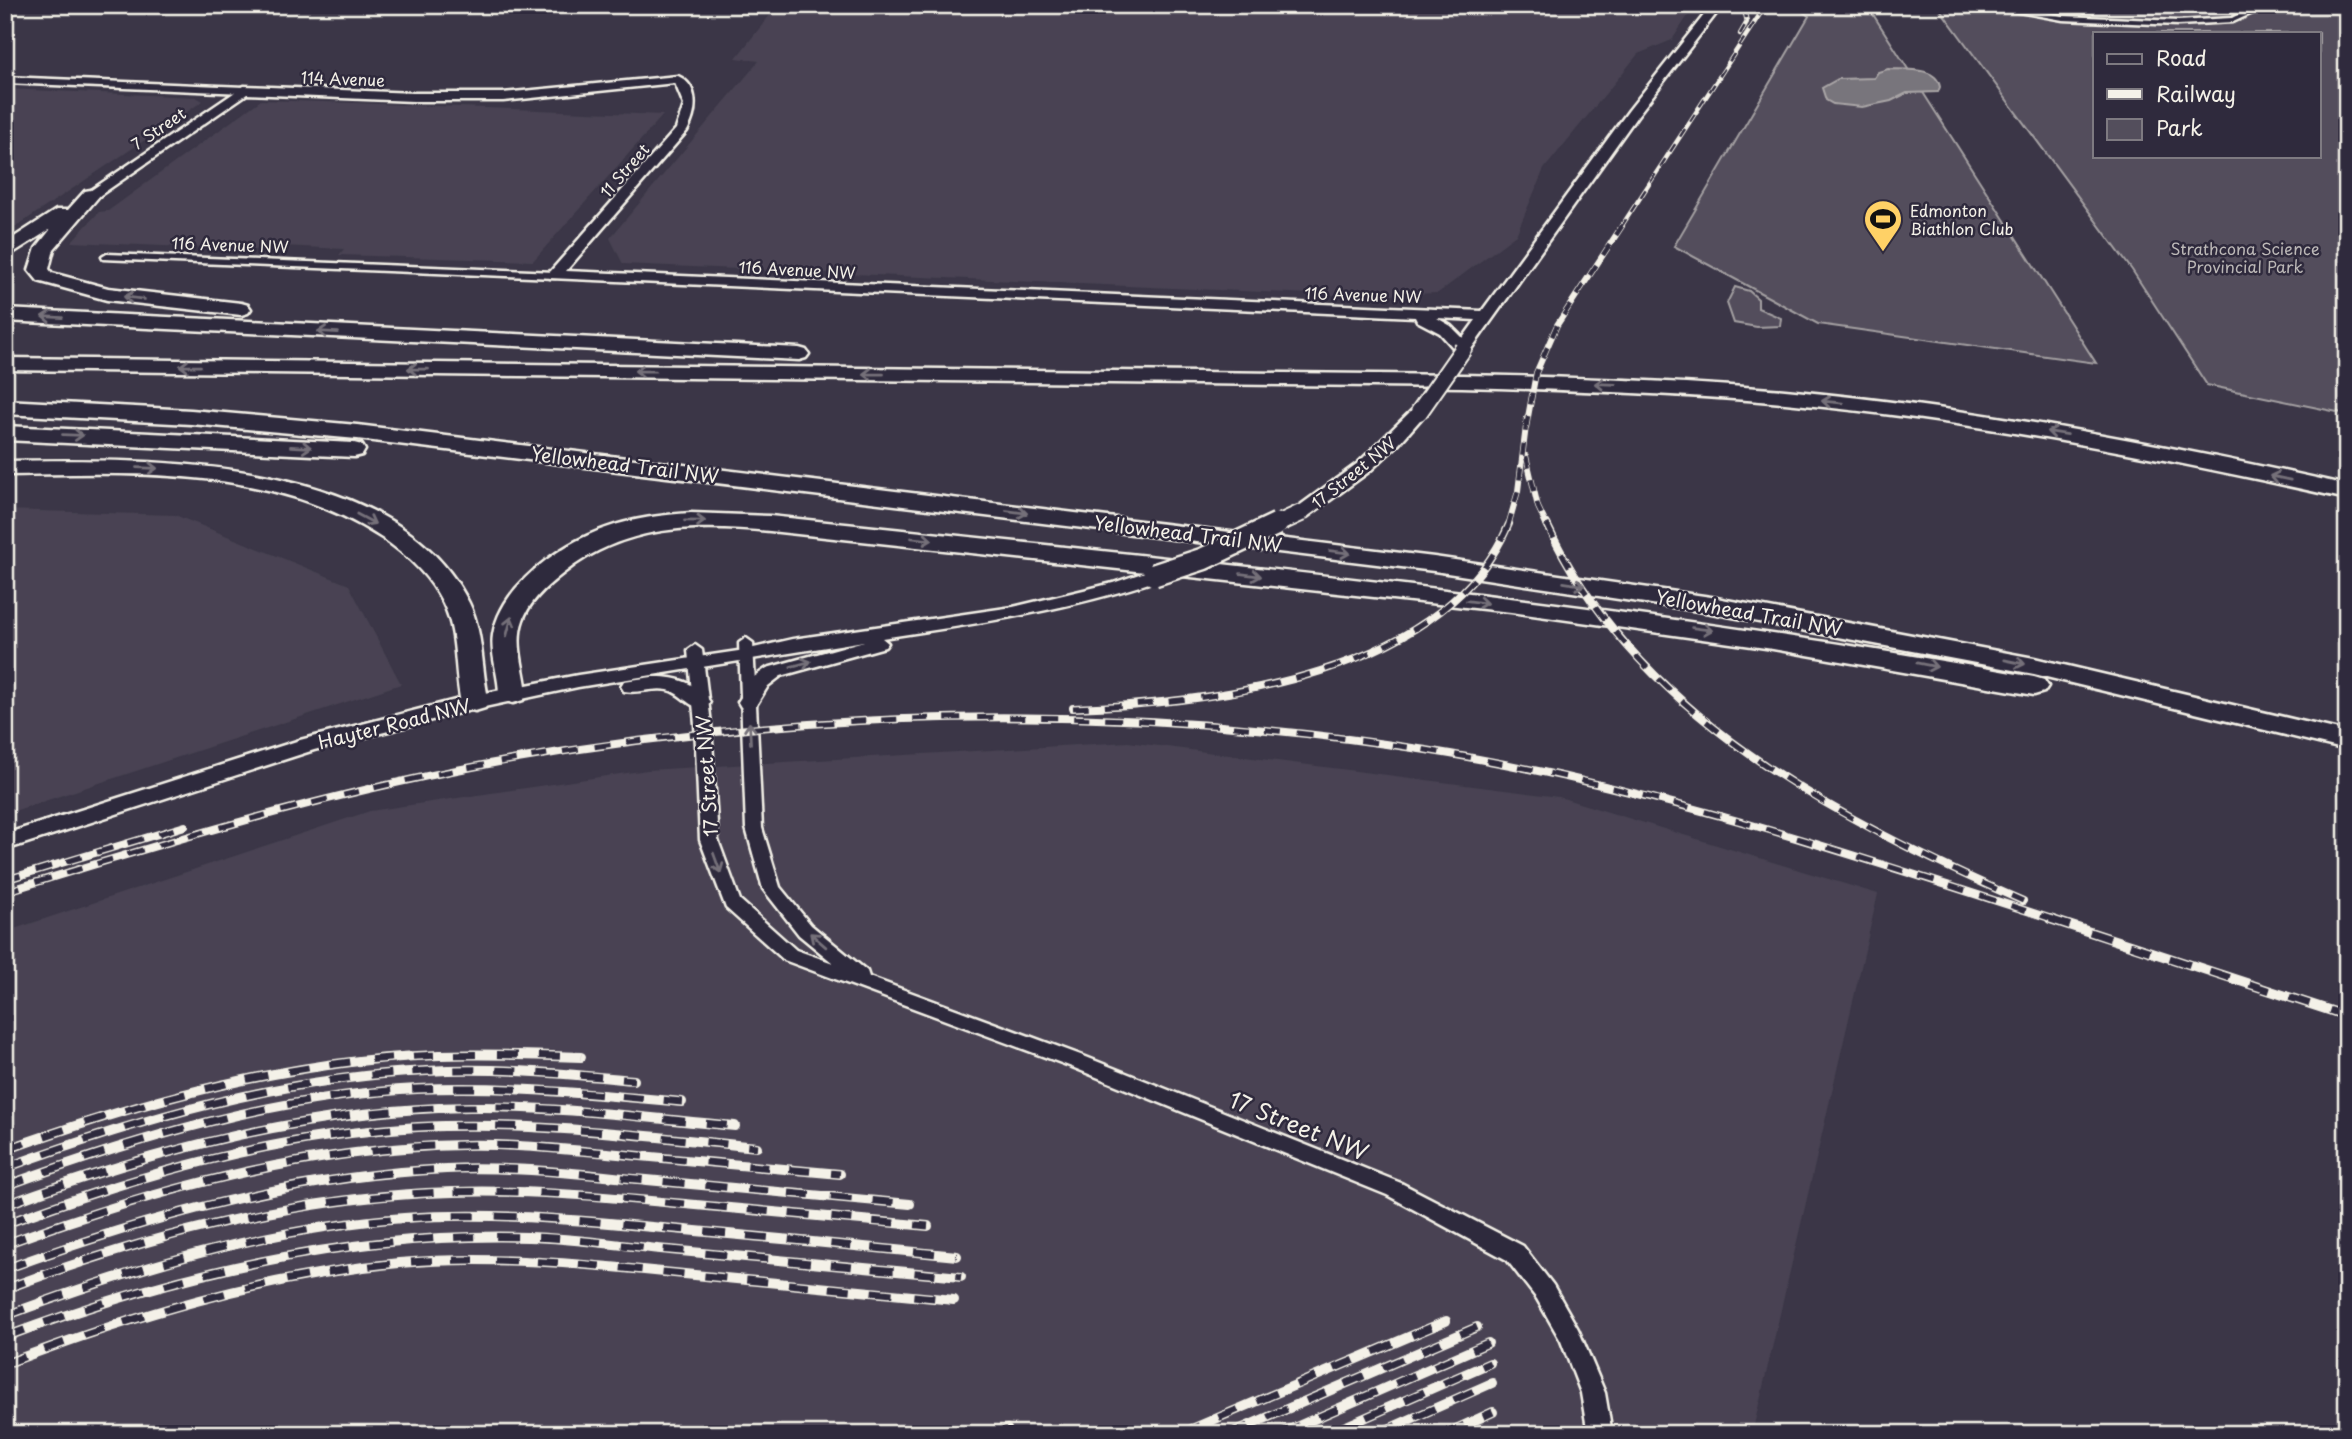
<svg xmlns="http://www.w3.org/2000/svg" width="2352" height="1439" viewBox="0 0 2352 1439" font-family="'Playpen Sans',sans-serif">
<rect width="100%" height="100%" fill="#3b3647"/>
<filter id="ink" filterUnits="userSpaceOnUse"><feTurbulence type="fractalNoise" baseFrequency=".0143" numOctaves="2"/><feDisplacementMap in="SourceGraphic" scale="14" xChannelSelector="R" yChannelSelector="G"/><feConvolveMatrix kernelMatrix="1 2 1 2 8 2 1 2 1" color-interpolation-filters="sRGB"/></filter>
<g filter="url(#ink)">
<!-- built -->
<g fill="#484352">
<polygon points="778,5 1695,5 1672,40 1638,54 1544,169 1516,235 1438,293 1357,296 623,264 610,238 759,61 736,58"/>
<polygon points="5,89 196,97 203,101 5,234"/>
<polygon points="261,100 357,103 663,115 533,261 339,255 344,249 261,245 255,250 71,242 99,212 108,211"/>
<polygon points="5,510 175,515 349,585 401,684 5,814"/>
<polygon points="1128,742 1559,797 1878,894 1752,1434 5,1434 5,932 370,811 647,770"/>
</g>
<!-- green -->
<g fill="#534e5c" stroke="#a4a0a2" stroke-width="2" fill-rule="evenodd">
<polygon points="1801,5 1867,5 2096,363 1818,324 1674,246 1809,16 1798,9"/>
<path d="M1937 5H2347V414L2207 385 2132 270ZM2095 33H2319V156H2095Z"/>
<polygon points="1735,287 1749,291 1758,299 1758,308 1781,318 1780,326 1757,327 1734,323 1727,303"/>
</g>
<!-- water -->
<path fill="#78747b" stroke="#aaa6a7" stroke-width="2" d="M1888 69C1905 70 1937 66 1940 87L1938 92 1907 93 1891 101 1862 107 1833 104 1826 100 1822 88 1838 79 1874 78 1878 72Z"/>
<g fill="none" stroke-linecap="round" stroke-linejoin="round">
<defs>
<g id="street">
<polygon points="1980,5 2000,5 2063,16 2178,21 2232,18 2256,5 2268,6 2233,22 2178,25 2063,20"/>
<polygon points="5,77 244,87 248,90 244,93 5,83"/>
<polygon points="107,254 555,272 560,275 555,278 103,259 102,257"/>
<polygon points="746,638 753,643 762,828 780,887 811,925 867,971 869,977 1086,1057 1401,1183 1523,1246 1553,1285 1578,1329 1605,1393 1612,1434 1588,1434 1581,1393 1561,1341 1537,1299 1507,1260 1387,1195 1072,1067 784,960 726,908 700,840 695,724 688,650 695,645 702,650 711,724 718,840 740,900 796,950 833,963 799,935 763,889 746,828 739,643"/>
</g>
<g id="secondary">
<path d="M1712 5H1723L1637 116 1469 352H1457L1440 333 1417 321 1415 317 550 278 548 275 550 272 676 129 684 105 675 83 503 101H413L247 94 96 198 91 199 84 195 244 86 413 93H503L678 76C700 86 697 113 687 131L566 271 1482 311 1629 110ZM1437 318 1476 320 1463 338 1451 326Z"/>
<polygon points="1419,407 1427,412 1398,445 1370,471 1307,517 1295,517 1292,513 1295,509 1358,463 1413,409"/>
<path d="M1154 569 1161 571 1163 575 1161 579C1070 610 977 624 882 638L888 643 885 647 781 676 768 686 755 707H741L738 702 754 677 767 668 864 641 578 687 475 709 314 750 5 850V834L300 740 475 695 578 675 745 650 793 639 1013 607 1113 583Z"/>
<path d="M652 677C674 676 697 682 710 702L707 707C690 711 684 694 668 690 653 687 638 694 624 691L621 686 624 681Z"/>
</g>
<g id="highway">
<polygon points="91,190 100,195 54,249 49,269 52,273 108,288 241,303 248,305 251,309 248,313 241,315 107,300 38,281 29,270 36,248 51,229 5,258 5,243 56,210 68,210 85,191"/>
<polygon points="5,309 799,348 806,350 809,354 806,358 799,360 5,321"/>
<path d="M5 358 1462 375C1573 377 1684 381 1795 391 1981 409 2164 444 2347 485V499C2164 458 1981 422 1795 404 1684 394 1573 390 1462 387L5 370Z"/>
<polygon points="5,400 191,410 357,425 1434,557 1711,597 2034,658 2347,732 2347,750 2034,674 1711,613 1434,571 357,439 191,424 5,414"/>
<polygon points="5,426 354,443 362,445 365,450 362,455 354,457 5,440"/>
<path d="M5 461C146 459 395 453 469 603 484 634 481 670 489 702L485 708 475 711 465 708 461 702C454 670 458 633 443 603 430 576 406 554 382 538 271 465 132 473 5 475Z"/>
<path d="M691 513 770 516C1193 561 1615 601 2034 677L2044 680 2048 686 2044 692 2034 695 1773 649 1511 612 770 531C696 524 626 524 565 572 549 584 530 600 523 620 514 644 525 669 527 694L523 700 513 703 503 700 499 694C499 675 490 654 493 635 501 585 562 543 606 528 634 518 662 515 691 513Z"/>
</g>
</defs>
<!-- street casing -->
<use href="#street" stroke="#f4f1e8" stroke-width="5"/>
<!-- secondary casing -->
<use href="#secondary" stroke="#f4f1e8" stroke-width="5"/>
<!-- highway casing -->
<use href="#highway" stroke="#f4f1e8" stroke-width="5"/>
<!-- street -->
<use href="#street" fill="#2f2a3d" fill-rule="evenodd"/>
<!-- secondary -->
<use href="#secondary" fill="#2f2a3d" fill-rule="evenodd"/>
<!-- highway -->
<use href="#highway" fill="#2f2a3d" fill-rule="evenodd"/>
<defs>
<g id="rail-far3">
<polyline points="1740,34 1747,22 1743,5"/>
<polyline points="1621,227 1766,5"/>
</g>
<g id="rail-far2">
<polyline points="1526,428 1536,373 1557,325 1622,226"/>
<polyline points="1526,456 1538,507 1547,526"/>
<polyline points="1508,526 1518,491 1527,418"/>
</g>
<g id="rail-far1">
<path d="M1547 524C1636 716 1839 820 2023 901"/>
<path d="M1073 708C1216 703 1444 676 1509 524"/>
<polyline points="5,880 185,826"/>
<path d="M5 892C162 843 321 795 483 765 794 708 1113 701 1426 750 1641 784 1849 853 2055 920"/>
</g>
<g id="rail">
<polyline points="2050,919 2347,1016"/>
<path d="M5 1150C120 1109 237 1075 359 1061 433 1052 507 1054 581 1057"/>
<path d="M5 1168C142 1118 281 1078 427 1071 496 1067 565 1074 634 1080"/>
<path d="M5 1186C138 1138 275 1096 417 1089 506 1085 594 1094 682 1102"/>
<path d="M5 1205C155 1150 310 1109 470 1107 559 1106 647 1118 735 1126"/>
<path d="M5 1224C138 1175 275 1135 418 1127 531 1121 644 1136 757 1147"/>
<path d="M5 1244C154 1190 305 1148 464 1145 512 1144 560 1149 607 1153 685 1160 762 1167 840 1174"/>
<path d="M5 1269C148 1217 294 1176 446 1169 513 1166 580 1174 647 1180 735 1188 822 1196 910 1204"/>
<path d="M5 1289C142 1238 280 1201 426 1193 513 1188 599 1196 685 1204 766 1211 847 1219 928 1226"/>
<path d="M5 1316C134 1268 266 1228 404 1218 487 1212 569 1219 652 1227 754 1236 855 1246 957 1256"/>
<path d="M5 1337C173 1274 347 1232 528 1237 575 1238 623 1246 670 1250 767 1259 864 1268 961 1277"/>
<path d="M5 1364C132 1316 263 1276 399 1263 491 1255 583 1264 674 1273 768 1282 861 1291 954 1300"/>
<polyline points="995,1434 1007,1429"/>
<polyline points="1180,1434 1446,1321"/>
<polyline points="1229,1434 1477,1327"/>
<polyline points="1280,1434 1488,1343"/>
<polyline points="1328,1434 1490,1363"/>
<polyline points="1377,1434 1492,1383"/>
<polyline points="1445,1434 1493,1412"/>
<polyline points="1491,1434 1494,1432"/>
</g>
</defs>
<!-- rail-far3 casing -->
<use href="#rail-far3" stroke="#f4f1e8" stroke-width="4.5"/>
<!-- rail-far2 casing -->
<use href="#rail-far2" stroke="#f4f1e8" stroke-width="6"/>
<!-- rail-far1 casing -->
<use href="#rail-far1" stroke="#f4f1e8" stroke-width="8"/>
<!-- rail casing -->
<use href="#rail" stroke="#f4f1e8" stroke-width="10"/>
<!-- rail-far3 -->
<use href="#rail-far3" stroke="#2f2a3d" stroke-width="2.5" stroke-dasharray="9" stroke-linecap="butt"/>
<!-- rail-far2 -->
<use href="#rail-far2" stroke="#2f2a3d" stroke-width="4.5" stroke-dasharray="12" stroke-linecap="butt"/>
<!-- rail-far1 -->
<use href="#rail-far1" stroke="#2f2a3d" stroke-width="5" stroke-dasharray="16" stroke-linecap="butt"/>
<!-- rail -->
<use href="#rail" stroke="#2f2a3d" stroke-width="7" stroke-dasharray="21" stroke-linecap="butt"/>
<defs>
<g id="secondary-bridge-far1">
<polyline points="1419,412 1463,349"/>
<polyline points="1273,526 1301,513"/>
</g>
<polyline id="secondary-bridge" points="1154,575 1203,559 1277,524"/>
</defs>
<!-- secondary-bridge-far1 casing -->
<use href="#secondary-bridge-far1" stroke="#f4f1e8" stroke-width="20" stroke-linecap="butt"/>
<!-- secondary-bridge casing -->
<use href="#secondary-bridge" stroke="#f4f1e8" stroke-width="26" stroke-linecap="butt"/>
<!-- secondary-bridge-far1 -->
<use href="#secondary-bridge-far1" stroke="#2f2a3d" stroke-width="16"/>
<!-- secondary-bridge -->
<use href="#secondary-bridge" stroke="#2f2a3d" stroke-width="21"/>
</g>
<!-- one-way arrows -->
<defs><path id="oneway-shaft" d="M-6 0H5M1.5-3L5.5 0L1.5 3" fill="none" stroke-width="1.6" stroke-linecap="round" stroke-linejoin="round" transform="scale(1.75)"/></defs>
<g stroke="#747079">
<use href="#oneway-shaft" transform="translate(134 298) rotate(-172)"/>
<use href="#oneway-shaft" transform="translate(52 317) rotate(-177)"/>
<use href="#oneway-shaft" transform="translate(328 332) rotate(-177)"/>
<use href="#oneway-shaft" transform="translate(190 366) rotate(-179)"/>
<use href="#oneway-shaft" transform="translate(418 369) rotate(-179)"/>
<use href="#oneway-shaft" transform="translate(645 371) rotate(-179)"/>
<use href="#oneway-shaft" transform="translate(873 374) rotate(-179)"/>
<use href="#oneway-shaft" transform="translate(1605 384) rotate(-178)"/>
<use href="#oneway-shaft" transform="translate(1832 402) rotate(-174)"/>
<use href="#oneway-shaft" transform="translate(2057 433) rotate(-171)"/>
<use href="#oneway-shaft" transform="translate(73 435) rotate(2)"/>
<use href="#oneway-shaft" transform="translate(301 447) rotate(3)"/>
<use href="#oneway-shaft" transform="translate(147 468) rotate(2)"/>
<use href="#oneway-shaft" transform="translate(2280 478) rotate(-168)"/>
<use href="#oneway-shaft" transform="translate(1017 512) rotate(7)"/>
<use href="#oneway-shaft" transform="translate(366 519) rotate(28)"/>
<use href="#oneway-shaft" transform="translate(695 521) rotate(1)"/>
<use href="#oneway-shaft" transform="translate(922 539) rotate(6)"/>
<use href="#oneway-shaft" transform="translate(1340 552) rotate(7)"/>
<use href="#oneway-shaft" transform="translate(1251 575) rotate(7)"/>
<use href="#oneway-shaft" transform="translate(1574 584) rotate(9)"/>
<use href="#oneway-shaft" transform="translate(1477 602) rotate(7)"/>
<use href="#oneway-shaft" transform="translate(509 627) rotate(-75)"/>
<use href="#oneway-shaft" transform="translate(1702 629) rotate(8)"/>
<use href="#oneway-shaft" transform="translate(2015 662) rotate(12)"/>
<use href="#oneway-shaft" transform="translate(801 664) rotate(-15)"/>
<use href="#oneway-shaft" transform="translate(1927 665) rotate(11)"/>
<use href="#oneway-shaft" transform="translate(750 733) rotate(-93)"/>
<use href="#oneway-shaft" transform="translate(717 863) rotate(70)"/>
<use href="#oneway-shaft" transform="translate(818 940) rotate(-139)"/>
</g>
</g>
<!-- icons -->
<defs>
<symbol id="stadium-pin" viewBox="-11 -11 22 30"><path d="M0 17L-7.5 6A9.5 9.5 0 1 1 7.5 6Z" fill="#ffd166" stroke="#2f2a3d"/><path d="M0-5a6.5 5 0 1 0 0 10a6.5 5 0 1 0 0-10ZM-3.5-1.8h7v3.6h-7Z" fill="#111"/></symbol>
</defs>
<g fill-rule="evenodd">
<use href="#stadium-pin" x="1861" y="197" width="44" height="60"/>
</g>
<g text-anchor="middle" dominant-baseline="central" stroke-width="5" stroke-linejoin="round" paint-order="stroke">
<!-- far-street labels -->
<g font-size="16" fill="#f4f1e8" stroke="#2f2a3d">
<text transform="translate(343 78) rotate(2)">114 Avenue</text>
<text transform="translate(158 128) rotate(-34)">7 Street</text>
<text transform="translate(624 170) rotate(-49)">11 Street</text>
<text transform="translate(230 244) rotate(2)">116 Avenue NW</text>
<text transform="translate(797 269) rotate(3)">116 Avenue NW</text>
<text transform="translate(1363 294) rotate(2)">116 Avenue NW</text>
<text transform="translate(1353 472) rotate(-39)">17 Street NW</text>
</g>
<!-- far-poi labels -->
<g font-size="16" fill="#f4f1e8" stroke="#2f2a3d" text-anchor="start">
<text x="1910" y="210">Edmonton<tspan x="1910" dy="18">Biathlon Club</tspan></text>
</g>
<!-- far-park labels -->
<g font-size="16" fill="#bcb8b7" stroke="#2f2a3d">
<text x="2245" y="248">Strathcona Science<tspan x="2245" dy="18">Provincial Park</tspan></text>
</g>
<!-- street labels -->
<g font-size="19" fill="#f4f1e8" stroke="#2f2a3d">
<text transform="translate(625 464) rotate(7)">Yellowhead Trail NW</text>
<text transform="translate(1188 533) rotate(7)">Yellowhead Trail NW</text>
<text transform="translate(1749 612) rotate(10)">Yellowhead Trail NW</text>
<text transform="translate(394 723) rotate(-14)">Hayter Road NW</text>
<text transform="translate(706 776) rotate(-94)">17 Street NW</text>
</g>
<!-- near-street labels -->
<g font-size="23" fill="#f4f1e8" stroke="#2f2a3d">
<text transform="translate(1299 1125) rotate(22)">17 Street NW</text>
</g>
</g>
<!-- margin -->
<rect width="2352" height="1439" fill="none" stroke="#2f2a3d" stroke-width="28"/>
<rect x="14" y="14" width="2324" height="1411" fill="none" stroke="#f4f1e8" stroke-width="2.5" filter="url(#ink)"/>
<!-- legend -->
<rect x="2093" y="32" width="228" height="126" fill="#2f2a3d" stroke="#7e7a81" stroke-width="2"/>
<rect x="2107" y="54" width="35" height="10" fill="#2f2a3d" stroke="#7e7a81" stroke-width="2"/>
<text x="2156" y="66" font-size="21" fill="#f4f1e8">Road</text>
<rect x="2107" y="89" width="35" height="10" fill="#f4f1e8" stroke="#7e7a81" stroke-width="2"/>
<text x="2156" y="102" font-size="21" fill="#f4f1e8">Railway</text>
<rect x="2107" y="119" width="35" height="21" fill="#534e5c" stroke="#7e7a81" stroke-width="2"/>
<text x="2156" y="136" font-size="21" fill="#f4f1e8">Park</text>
</svg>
